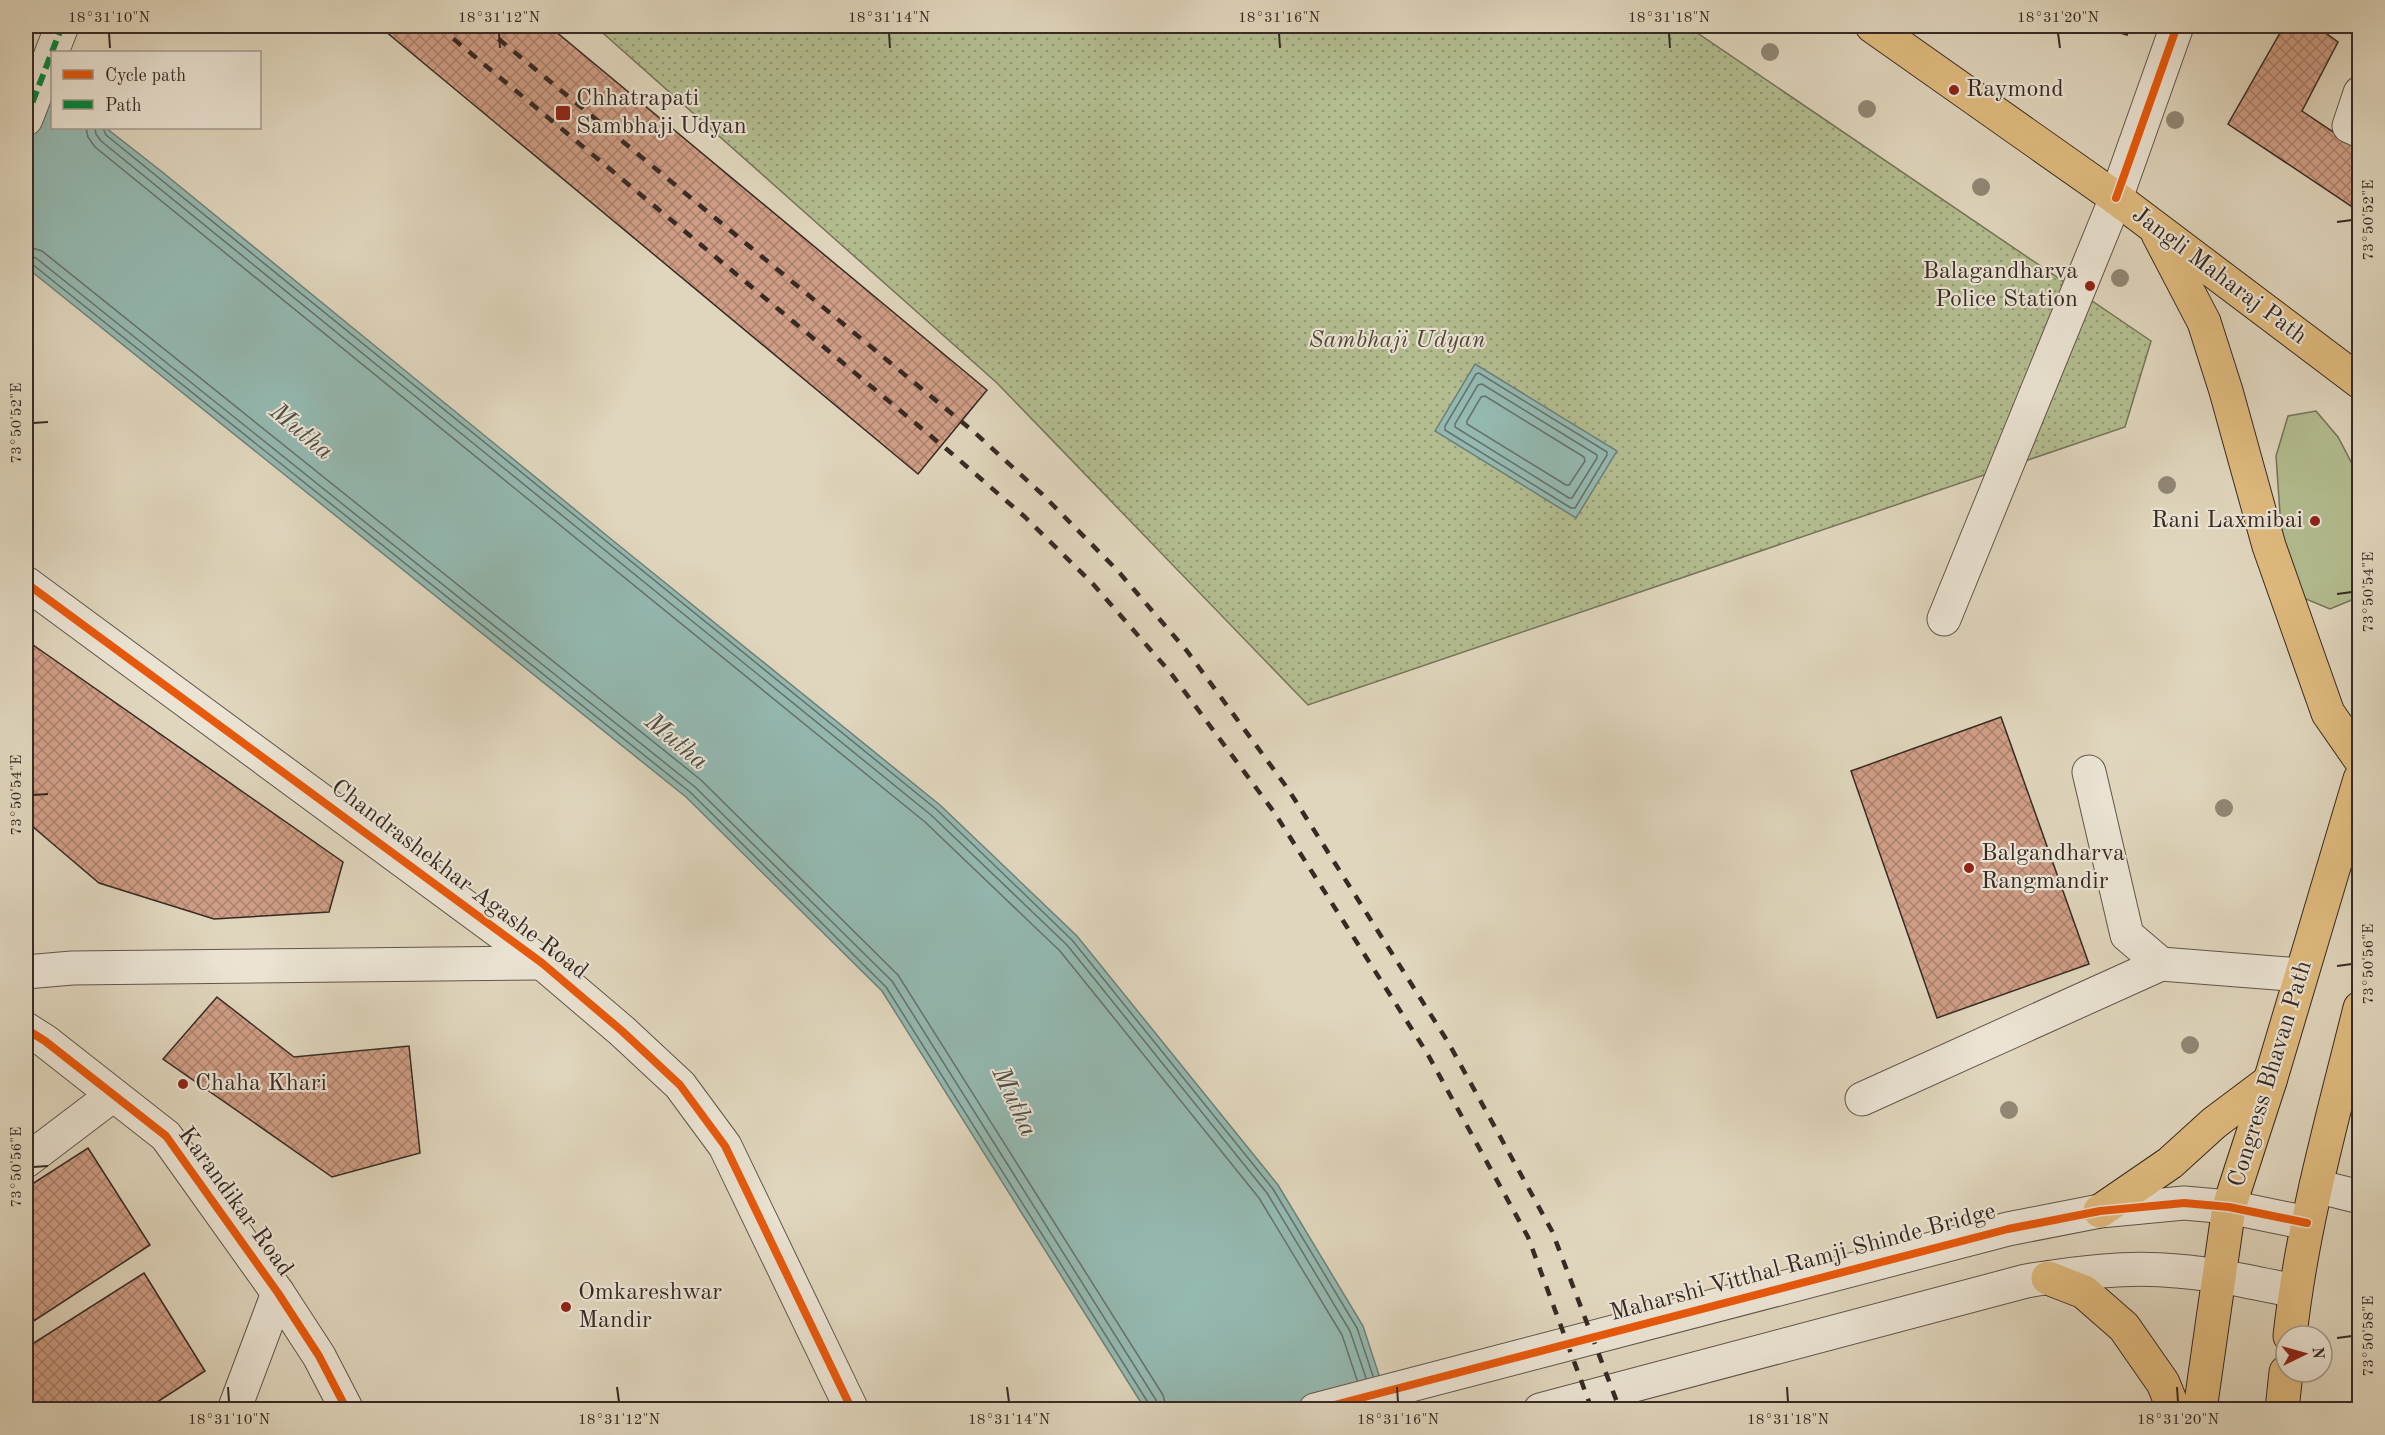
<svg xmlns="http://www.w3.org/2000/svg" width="2385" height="1435" viewBox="0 0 2385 1435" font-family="'Old Standard TT',serif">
<defs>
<pattern id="park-dots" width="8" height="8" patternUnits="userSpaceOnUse" patternTransform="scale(1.5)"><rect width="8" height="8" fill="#b3bd90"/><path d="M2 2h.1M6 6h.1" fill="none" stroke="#929a75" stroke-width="1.8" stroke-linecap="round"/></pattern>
<pattern id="building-cross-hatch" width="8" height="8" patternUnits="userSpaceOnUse" patternTransform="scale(1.5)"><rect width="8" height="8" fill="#d09e86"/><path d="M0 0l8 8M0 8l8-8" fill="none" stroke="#aa816d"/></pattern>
</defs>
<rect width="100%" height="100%" fill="#e0d6bd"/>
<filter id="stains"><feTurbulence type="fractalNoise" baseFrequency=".00333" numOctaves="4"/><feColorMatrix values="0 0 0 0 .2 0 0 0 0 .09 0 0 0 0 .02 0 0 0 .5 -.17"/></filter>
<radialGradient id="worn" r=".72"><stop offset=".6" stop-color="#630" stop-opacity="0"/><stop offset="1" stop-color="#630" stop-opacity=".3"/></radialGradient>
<!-- park -->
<polygon fill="url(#park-dots)" stroke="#75745a" stroke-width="1.5" points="595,26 1687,26 2151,341 2125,427 1308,705 997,383"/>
<!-- garden -->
<polygon fill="#b3bd90" stroke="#75745a" stroke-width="1.5" points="2316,411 2338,437 2359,477 2359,597 2330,609 2301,597 2281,528 2276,456 2288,416"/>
<!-- water -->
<g fill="#94b9b1" stroke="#6f8079" stroke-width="1.5">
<polygon points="26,64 52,86 52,128 106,128 161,171 611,539 940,805 1077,936 1278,1185 1363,1326 1390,1409 1145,1409 882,991 686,797 26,267"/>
<polygon points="1475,364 1617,451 1576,518 1435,431"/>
</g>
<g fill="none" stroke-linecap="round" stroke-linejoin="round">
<!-- shore -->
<g stroke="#66726b" stroke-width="1.5">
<polyline points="86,128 88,137 95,147 925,822 1060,951 1259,1198 1342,1335 1357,1380"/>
<polyline points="95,128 96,134 101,141 931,815 1067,945 1267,1193 1350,1331 1366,1378"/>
<polyline points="103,128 106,135 936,809 1072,940 1273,1189 1357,1328 1373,1376"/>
<polyline points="26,246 42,251 701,780 898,975 1163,1395 1167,1410"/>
<polyline points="26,255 36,258 695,787 892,981 1156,1400 1158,1410"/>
<polyline points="26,263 32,264 690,792 886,987 1149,1404 1150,1410"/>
<polygon points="1479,373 1607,452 1607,455 1575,508 1571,508 1445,430 1445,426 1476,374"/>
<polygon points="1482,384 1597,455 1597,458 1572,498 1569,498 1455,427 1455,424 1478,385"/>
<polygon points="1485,396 1584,457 1585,461 1569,485 1566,485 1467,424 1467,421 1481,397"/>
</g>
</g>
<!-- building -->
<g fill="url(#building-cross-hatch)" stroke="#372a25" stroke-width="1.5">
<polygon points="379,26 549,26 987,390 918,474"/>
<polygon points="2098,26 2131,26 2127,35"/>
<polygon points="2284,26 2316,26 2338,42 2302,111 2360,150 2360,212 2228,124"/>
<polygon points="26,640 343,862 329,912 214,919 99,883 26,821"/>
<polygon points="2001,717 2089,964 1937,1018 1851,771"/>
<polygon points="217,997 294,1057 409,1046 420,1153 332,1177 163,1059"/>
<polygon points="88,1148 150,1245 26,1326 26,1188"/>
<polygon points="144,1273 205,1371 145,1410 26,1410 26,1348"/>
</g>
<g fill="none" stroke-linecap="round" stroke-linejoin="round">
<defs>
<g id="minor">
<polyline points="2360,93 2349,126 2360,131"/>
<polyline points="26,119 62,26"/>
<polyline points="26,583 542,963 622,1031 680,1085 725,1146 852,1410"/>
<polyline points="1944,619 2116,198 2177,26"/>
<polyline points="2089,772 2127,935 2161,964 2301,975"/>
<polyline points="26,972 72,968 542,963"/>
<polyline points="26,1029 45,1041 166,1136 278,1293 319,1356 347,1410"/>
<polyline points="1862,1099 2161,964"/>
<polyline points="26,1161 113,1095"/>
<polyline points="2316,1186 2360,1197"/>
<polyline points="234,1410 278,1293"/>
<polyline points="1315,1410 2008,1229 2100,1211 2184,1203 2229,1207 2307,1223"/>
<path d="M1540 1410 2026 1281C2075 1273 2126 1266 2177 1271 2217 1274 2255 1283 2295 1291"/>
</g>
<g id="major">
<polyline points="1872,26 2116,198 2360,382"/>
<polyline points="2158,234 2204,322 2226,391 2269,546 2328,713 2360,759"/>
<polyline points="2100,1211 2170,1163 2214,1123 2270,1081"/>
<polyline points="2048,1278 2084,1292 2124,1327 2163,1383 2174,1410"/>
<path d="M2290 1336C2302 1225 2333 1116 2360 1008"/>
<polyline points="2200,1410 2229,1207 2270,1081 2360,779"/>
<polyline points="2282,1410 2286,1372"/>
</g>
</defs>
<!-- minor casing -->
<use href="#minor" stroke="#61554b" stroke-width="35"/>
<!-- major casing -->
<use href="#major" stroke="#372a25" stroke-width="35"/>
<!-- minor -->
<use href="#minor" stroke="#ebe4d4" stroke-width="33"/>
<!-- major -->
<use href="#major" stroke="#e0bb7e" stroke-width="33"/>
<!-- rail -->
<g stroke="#372a25" stroke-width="4.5" stroke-dasharray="10 10" stroke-linecap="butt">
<polyline points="438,26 950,452 1025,517 1093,584 1170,672 1274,812 1427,1053 1528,1237 1592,1410"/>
<polyline points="483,26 974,432 1042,494 1117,570 1187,651 1288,789 1448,1042 1552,1231 1620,1410"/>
</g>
<!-- quiet -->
<polyline stroke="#00873e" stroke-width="6" stroke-dasharray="12 6" stroke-linecap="butt" points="26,119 62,26"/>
<defs>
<g id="cycleway">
<polyline points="2116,198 2177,26"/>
<polyline points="26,583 542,963 622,1031 680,1085 725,1146 852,1410"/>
<polyline points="26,1029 45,1041 166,1136 278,1293 319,1356 347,1410"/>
<polyline points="1315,1410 2008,1229 2100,1211 2184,1203 2229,1207 2307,1223"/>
</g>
</defs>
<!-- cycleway casing -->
<use href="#cycleway" stroke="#ebe4d4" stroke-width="11"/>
<!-- cycleway -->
<use href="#cycleway" stroke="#e8590c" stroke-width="8"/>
</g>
<!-- trees -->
<g fill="#918775">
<circle cx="1770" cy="52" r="9"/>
<circle cx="1867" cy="109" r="9"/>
<circle cx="2175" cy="120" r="9"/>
<circle cx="1981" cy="187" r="9"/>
<circle cx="2120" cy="278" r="9"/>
<circle cx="2167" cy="485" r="9"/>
<circle cx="2224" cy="808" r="9"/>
<circle cx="2190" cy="1045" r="9"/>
<circle cx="2009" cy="1110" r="9"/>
</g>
<!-- ticks -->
<path fill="none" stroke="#372a25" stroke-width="2" d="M109 33 110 48M499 33 500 48M889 33 890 48M1279 33 1280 48M1669 33 1670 48M2058 33 2060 48M2337 222 2352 220M33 423 48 422M2337 594 2352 592M33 795 48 794M2337 966 2352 964M33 1167 48 1166M2337 1338 2352 1336M228 1387 229 1402M617 1387 619 1402M1007 1387 1009 1402M1397 1387 1398 1402M1787 1387 1788 1402M2177 1387 2178 1402"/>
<!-- markers -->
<g fill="#8f2418" stroke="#ebe4d4" stroke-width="2">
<circle cx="1954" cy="90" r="6"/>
<rect x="555" y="105" width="16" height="16" rx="3"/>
<circle cx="2090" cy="286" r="6"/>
<circle cx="2315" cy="521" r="6"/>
<circle cx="1969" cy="868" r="6"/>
<circle cx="183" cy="1084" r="6"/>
<circle cx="566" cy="1307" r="6"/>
</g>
<g text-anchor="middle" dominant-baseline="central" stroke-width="4.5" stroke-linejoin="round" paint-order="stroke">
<!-- poi labels -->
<g font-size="24" fill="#372a25" stroke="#ebe4d4" text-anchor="start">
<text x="1966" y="90">Raymond</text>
<text x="576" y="99">Chhatrapati<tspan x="576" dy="28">Sambhaji Udyan</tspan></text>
<text x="2078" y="272" text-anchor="end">Balagandharva<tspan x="2078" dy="28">Police Station</tspan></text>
<text x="2303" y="521" text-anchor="end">Rani Laxmibai</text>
<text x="1981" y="854">Balgandharva<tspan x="1981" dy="28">Rangmandir</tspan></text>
<text x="195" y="1084">Chaha Khari</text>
<text x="578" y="1293">Omkareshwar<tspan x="578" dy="28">Mandir</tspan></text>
</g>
<!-- street labels -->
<g font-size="24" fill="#372a25" stroke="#ebe4d4">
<text transform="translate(2219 276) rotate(37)">Jangli Maharaj Path</text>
<text transform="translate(459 880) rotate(37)">Chandrashekhar Agashe Road</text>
<text transform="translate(2271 1074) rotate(-73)">Congress Bhavan Path</text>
<text transform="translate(235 1202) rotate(54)">Karandikar Road</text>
<text transform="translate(1803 1263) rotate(-15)">Maharshi Vitthal Ramji Shinde Bridge</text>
</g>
<!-- park labels -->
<g font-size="24" font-style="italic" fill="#50473a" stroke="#ebe4d4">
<text x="1397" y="341">Sambhaji Udyan</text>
</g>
<!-- water labels -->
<g font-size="26" font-style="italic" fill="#4e4e48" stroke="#ebe4d4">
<text transform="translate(301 432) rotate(40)">Mutha</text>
<text transform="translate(676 742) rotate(40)">Mutha</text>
<text transform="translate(1014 1102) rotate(65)">Mutha</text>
</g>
</g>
<!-- margin -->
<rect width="2385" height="1435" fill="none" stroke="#e0d6bd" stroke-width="66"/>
<!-- legend -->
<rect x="51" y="51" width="210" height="78" fill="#ebe4d4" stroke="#a39a8e" stroke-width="1.5"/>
<rect x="63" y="70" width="30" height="9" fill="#e8590c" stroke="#a39a8e" stroke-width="1.5"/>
<text x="105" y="81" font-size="18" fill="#372a25">Cycle path</text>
<rect x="63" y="100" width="30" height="9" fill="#00873e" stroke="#a39a8e" stroke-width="1.5"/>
<text x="105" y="111" font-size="18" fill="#372a25">Path</text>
<!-- north arrow -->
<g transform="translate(2304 1354) rotate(85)"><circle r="28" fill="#ebe4d4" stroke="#a39a8e" stroke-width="1.5"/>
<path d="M0-4.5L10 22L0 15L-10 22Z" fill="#8f2418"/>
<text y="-9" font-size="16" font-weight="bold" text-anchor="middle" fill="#372a25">N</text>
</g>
<rect x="33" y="33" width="2319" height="1369" fill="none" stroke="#372a25" stroke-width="2"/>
<g font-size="15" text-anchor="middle" fill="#372a25">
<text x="109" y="22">18°31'10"N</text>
<text x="499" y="22">18°31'12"N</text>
<text x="889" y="22">18°31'14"N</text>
<text x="1279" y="22">18°31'16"N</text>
<text x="1669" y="22">18°31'18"N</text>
<text x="2058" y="22">18°31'20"N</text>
<text transform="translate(2368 220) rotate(-90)" y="5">73°50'52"E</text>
<text transform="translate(16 423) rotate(-90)" y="5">73°50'52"E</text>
<text transform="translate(2368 592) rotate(-90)" y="5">73°50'54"E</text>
<text transform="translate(16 795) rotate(-90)" y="5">73°50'54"E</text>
<text transform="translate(2368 964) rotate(-90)" y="5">73°50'56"E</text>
<text transform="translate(16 1167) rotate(-90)" y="5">73°50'56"E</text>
<text transform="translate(2368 1336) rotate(-90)" y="5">73°50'58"E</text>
<text x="229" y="1424">18°31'10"N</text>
<text x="619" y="1424">18°31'12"N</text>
<text x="1009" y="1424">18°31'14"N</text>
<text x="1398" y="1424">18°31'16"N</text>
<text x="1788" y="1424">18°31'18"N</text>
<text x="2178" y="1424">18°31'20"N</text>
</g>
<rect width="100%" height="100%" filter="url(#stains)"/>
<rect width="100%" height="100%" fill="url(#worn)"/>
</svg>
